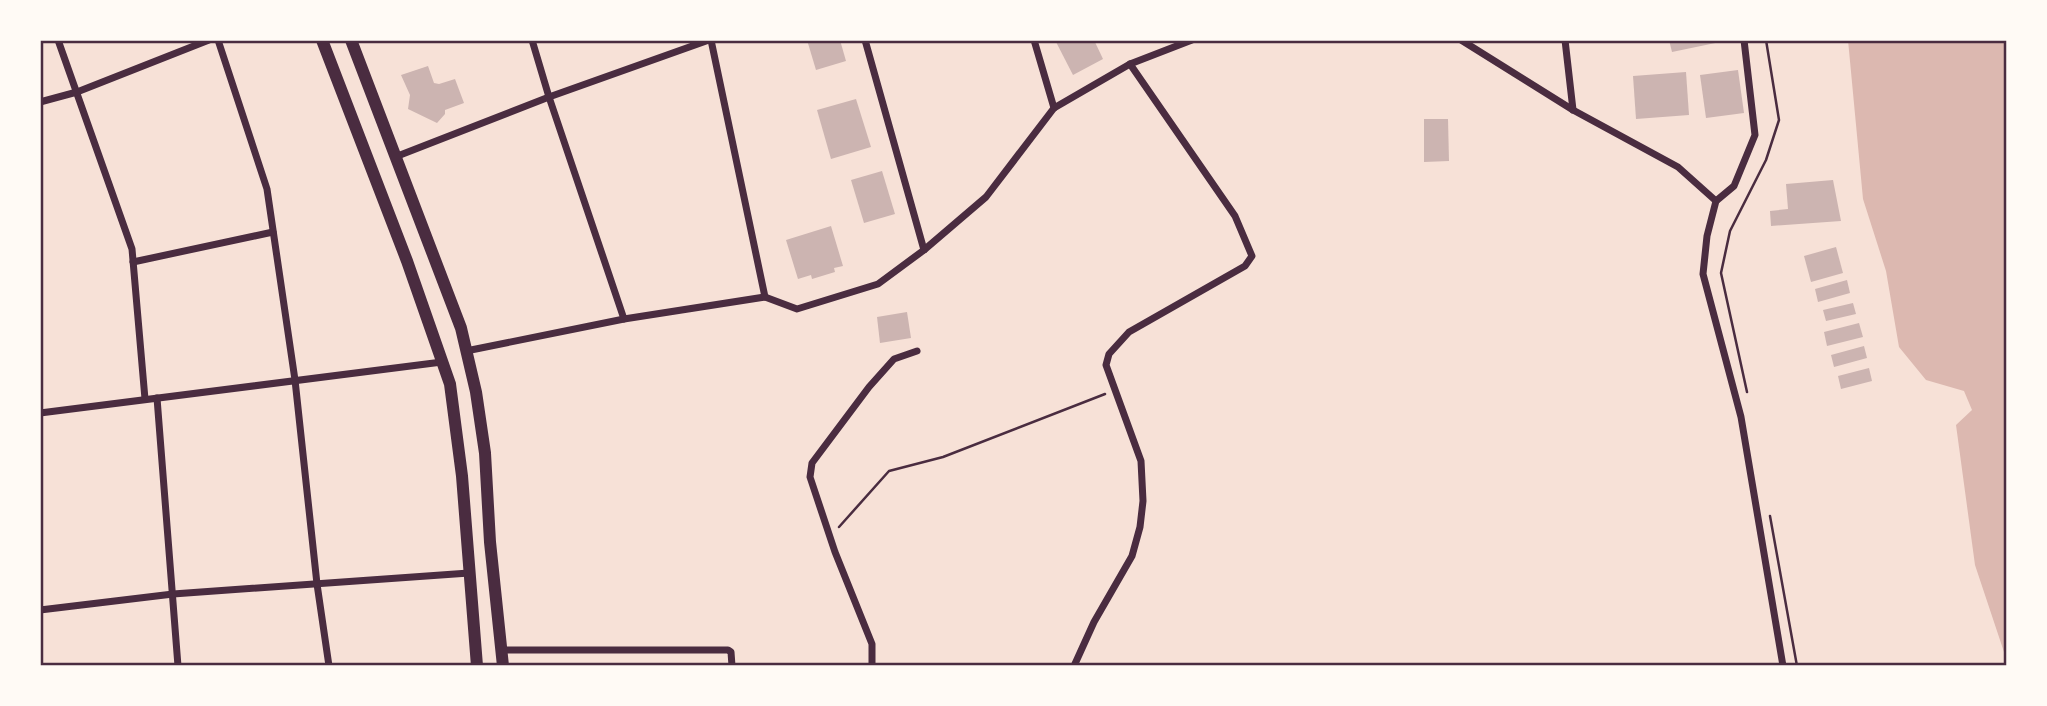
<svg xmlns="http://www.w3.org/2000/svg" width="2047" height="706" viewBox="0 0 2047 706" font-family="Inter,sans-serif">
<rect width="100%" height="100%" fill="#f7e1d7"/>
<!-- water -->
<polygon fill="#dcb8b0" points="1848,40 2007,40 2007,661 1975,565 1956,425 1972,410 1964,391 1926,380 1899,347 1886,271 1863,199"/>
<!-- building -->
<g fill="#ccb4b1">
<polygon points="807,40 840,40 846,61 816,70"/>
<polygon points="1055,40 1094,40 1103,59 1073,75"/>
<polygon points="1669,40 1725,40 1725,41 1672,52"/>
<polygon points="428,66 434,83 439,84 455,79 464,103 445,110 445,114 437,123 408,109 410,95 401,75"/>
<polygon points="1738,70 1744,113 1706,118 1700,75"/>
<polygon points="1686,72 1689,115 1636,119 1633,76"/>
<polygon points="856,99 871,147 831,159 817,110"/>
<polygon points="1424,119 1448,119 1449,161 1424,162"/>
<polygon points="882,171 895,214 864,223 851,180"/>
<polygon points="1833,180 1841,221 1771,226 1770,211 1788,209 1786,184"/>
<polygon points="831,226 843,266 834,268 835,272 812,279 811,275 798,279 786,240"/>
<polygon points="1836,247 1843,273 1811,282 1804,256"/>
<polygon points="1847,280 1850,293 1818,302 1815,289"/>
<polygon points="1853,303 1856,314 1826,321 1823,310"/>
<polygon points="907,312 911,338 880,343 877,317"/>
<polygon points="1859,323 1863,337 1827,346 1824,332"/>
<polygon points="1864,346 1867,358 1834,367 1831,355"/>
<polygon points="1869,368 1872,381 1841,389 1838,376"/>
</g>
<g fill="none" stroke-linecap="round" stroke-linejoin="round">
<!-- path -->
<g stroke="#4a2c40" stroke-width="2.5">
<polyline points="1747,392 1721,273 1730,231 1766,160 1779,120 1766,40"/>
<polyline points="1770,516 1797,666"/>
<polyline points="839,527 889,471 943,457 1105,394"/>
</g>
<!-- minor -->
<g stroke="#4a2c40" stroke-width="7">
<polyline points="58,40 132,249 145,399"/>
<polyline points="218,40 267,189 295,380 317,584 329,666"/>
<polyline points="532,40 549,97 624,319"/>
<polyline points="711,40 765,297"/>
<polyline points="865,40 924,250"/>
<polyline points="1034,40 1054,108"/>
<polyline points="1461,40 1573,110 1678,167 1716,201"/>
<polyline points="1565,40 1573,110"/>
<polyline points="1744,40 1755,135 1734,186 1716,201 1707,236 1703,274 1741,417 1783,666"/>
<polyline points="40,102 77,92 209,40"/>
<polyline points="395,157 549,97 709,40"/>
<polyline points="133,262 273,232"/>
<polyline points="466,351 624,319 765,297 797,309 878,284 924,250 986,197 1054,108 1130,64 1192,40"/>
<polyline points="157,398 178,666"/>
<polyline points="40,413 442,362"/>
<polyline points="40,610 173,594 469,573"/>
<polyline points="501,650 728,650 731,652 732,666"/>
<polyline points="872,666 872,644 835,552 810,477 812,463 869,387 894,359 917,351"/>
<polyline points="1074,666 1094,622 1132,556 1140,527 1143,501 1141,461 1106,365 1109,354 1129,332 1245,266 1252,256 1235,216 1130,64"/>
</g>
<!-- tertiary -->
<g stroke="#4a2c40" stroke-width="12">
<polyline points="322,40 407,261 450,384 462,476 477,666"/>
<polyline points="351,40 461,328 476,392 485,453 490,542 503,666"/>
</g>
</g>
<!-- border -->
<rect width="2047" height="706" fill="none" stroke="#fffaf5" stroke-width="84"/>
<rect x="42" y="42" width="1963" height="622" fill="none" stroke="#4a2c40" stroke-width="2.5"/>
</svg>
